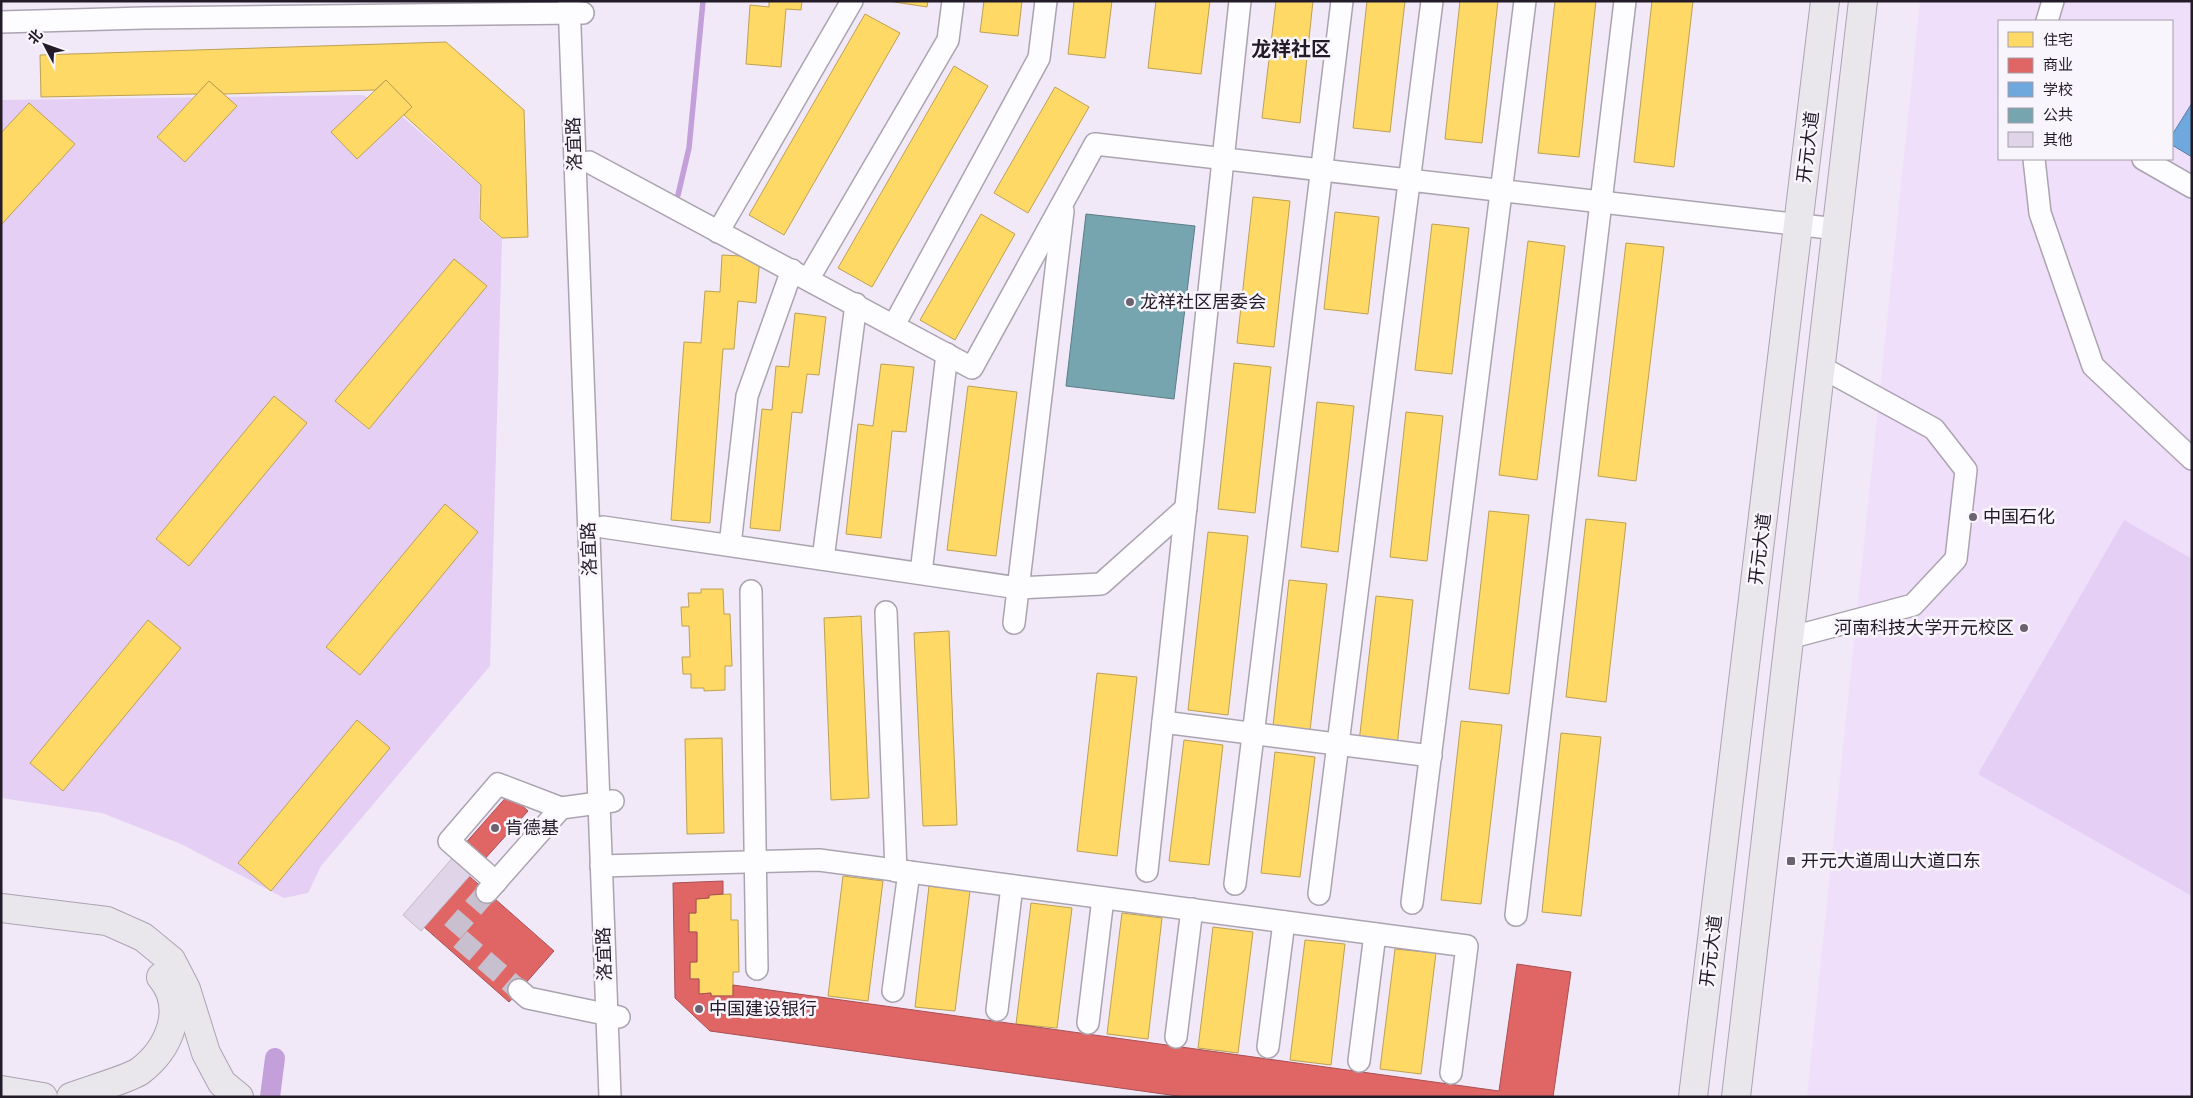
<svg xmlns="http://www.w3.org/2000/svg" width="2193" height="1098" viewBox="0 0 2193 1098" font-family="Bitter,'Noto Sans SC',serif">
<rect width="100%" height="100%" fill="#f1e9f7"/>
<!-- built -->
<path fill="#f0dffb" fill-rule="evenodd" d="M1920 1H2192V1097H1807ZM1999 21H2172V159H1999Z"/>
<!-- green -->
<g fill="#e5cff4">
<polygon points="363,95 404,118 480,185 479,220 502,239 490,666 321,866 308,893 284,898 181,844 102,813 1,798 1,100"/>
<polygon points="2124,520 2192,559 2192,896 1978,774"/>
</g>
<!-- homes -->
<g fill="#ffd966" stroke="#bda053">
<polygon points="769,1 802,1 801,10 786,9 781,67 746,64 750,5 769,7"/>
<polygon points="888,1 928,1 927,7"/>
<polygon points="984,1 1022,1 1018,36 980,32"/>
<polygon points="1074,1 1112,1 1105,58 1068,54"/>
<polygon points="1156,1 1210,1 1201,74 1148,68"/>
<polygon points="1276,1 1313,1 1300,123 1262,118"/>
<polygon points="1367,1 1405,1 1390,132 1353,128"/>
<polygon points="1460,1 1498,1 1482,143 1445,139"/>
<polygon points="1555,1 1596,1 1579,157 1538,153"/>
<polygon points="1652,1 1693,1 1674,167 1634,162"/>
<polygon points="865,14 900,33 784,235 749,215"/>
<polygon points="446,42 524,110 528,237 502,238 480,219 481,185 404,115 412,107 386,80 375,90 224,94 209,81 197,94 41,97 40,55"/>
<polygon points="954,66 988,86 872,287 838,268"/>
<polygon points="386,80 412,107 357,159 331,132"/>
<polygon points="209,81 237,106 185,162 157,137"/>
<polygon points="1055,87 1089,107 1028,213 994,193"/>
<polygon points="29,103 75,144 1,225 1,133"/>
<polygon points="1253,197 1290,201 1274,347 1237,343"/>
<polygon points="1335,212 1379,217 1368,314 1324,309"/>
<polygon points="981,214 1015,234 955,340 920,320"/>
<polygon points="1432,224 1469,228 1452,374 1415,370"/>
<polygon points="1528,241 1565,246 1537,480 1499,475"/>
<polygon points="1626,243 1664,247 1636,481 1598,476"/>
<polygon points="722,255 760,257 756,303 738,301 734,349 723,349 710,523 671,520 684,342 701,343 705,291 720,292"/>
<polygon points="454,259 487,286 369,429 335,401"/>
<polygon points="795,313 826,317 819,375 807,374 802,413 792,412 780,531 750,528 762,409 772,410 776,366 789,367"/>
<polygon points="1234,363 1271,367 1255,513 1218,509"/>
<polygon points="881,364 914,367 906,432 892,431 881,538 846,534 858,424 873,426"/>
<polygon points="968,386 1017,392 996,556 947,550"/>
<polygon points="274,396 307,423 189,566 156,539"/>
<polygon points="1317,402 1354,406 1338,552 1301,547"/>
<polygon points="1406,412 1443,416 1427,561 1390,557"/>
<polygon points="445,504 478,532 360,675 326,647"/>
<polygon points="1489,511 1529,515 1509,694 1469,689"/>
<polygon points="1586,519 1626,523 1606,702 1566,697"/>
<polygon points="1208,532 1248,536 1228,715 1188,710"/>
<polygon points="1289,580 1327,584 1310,730 1273,726"/>
<polygon points="701,589 723,589 724,614 730,614 732,666 725,666 725,690 704,691 704,688 691,688 691,674 683,674 682,657 690,657 689,626 682,626 681,607 689,607 688,593 701,593"/>
<polygon points="1376,596 1413,600 1397,746 1359,742"/>
<polygon points="861,616 869,798 831,800 824,618"/>
<polygon points="148,620 181,648 63,791 30,763"/>
<polygon points="949,631 957,825 923,826 914,633"/>
<polygon points="1097,673 1137,677 1117,856 1077,851"/>
<polygon points="357,720 390,748 271,891 238,863"/>
<polygon points="1461,721 1502,725 1481,904 1441,900"/>
<polygon points="1561,733 1601,737 1581,916 1542,912"/>
<polygon points="722,738 724,833 687,834 685,739"/>
<polygon points="1184,740 1223,745 1209,865 1169,861"/>
<polygon points="1275,752 1315,757 1300,877 1261,873"/>
<polygon points="843,876 883,881 868,1001 828,996"/>
<polygon points="929,886 970,891 955,1011 915,1007"/>
<polygon points="731,894 731,920 738,920 739,972 733,972 733,996 711,996 711,993 699,994 699,979 690,979 690,962 697,962 697,932 689,932 689,913 696,913 696,899 709,898 709,895"/>
<polygon points="1031,903 1072,908 1057,1028 1016,1024"/>
<polygon points="1122,913 1162,918 1148,1039 1107,1034"/>
<polygon points="1213,927 1253,932 1238,1053 1198,1048"/>
<polygon points="1305,940 1345,944 1331,1065 1290,1060"/>
<polygon points="1395,949 1436,953 1421,1074 1380,1069"/>
</g>
<!-- shops -->
<g fill="#e06666" stroke="#a75053">
<polygon points="509,794 528,811 482,862 463,846"/>
<polygon points="469,876 554,951 509,1002 424,927"/>
<polygon points="723,881 723,894 709,895 709,898 696,899 696,913 689,913 689,932 697,932 697,962 690,962 690,979 699,979 699,994 711,993 711,996 733,996 733,985 1499,1091 1517,964 1571,972 1553,1097 1185,1097 710,1031 675,998 673,883"/>
</g>
<!-- schools -->
<polygon fill="#6fa8dc" stroke="#587ea6" points="2192,103 2192,157 2172,145 2172,135"/>
<!-- public -->
<polygon fill="#76a5af" stroke="#5d7c86" points="1086,214 1195,226 1174,399 1066,386"/>
<g fill="none" stroke-linecap="round" stroke-linejoin="round">
<!-- stream -->
<polyline stroke="#c3a0da" stroke-width="5.5" points="678,195 689,148 703,1"/>
<!-- canal -->
<polyline stroke="#c3a0da" stroke-width="20" points="270,1097 275,1058"/>
</g>
<!-- building -->
<polygon fill="#e0d4e9" stroke="#c1bac6" points="455,855 474,871 421,931 403,915"/>
<g fill="none" stroke-linecap="round" stroke-linejoin="round">
<!-- minor-tunnel -->
<polyline stroke="#c8c0ce" stroke-width="21" stroke-dasharray="21 11" stroke-linecap="butt" points="487,892 452,932 519,990"/>
<defs>
<g id="minor">
<polyline points="569,1 610,1097"/>
<polyline points="2047,21 2053,1"/>
<polyline points="1,22 144,18 583,13"/>
<polyline points="2034,159 2040,213 2093,366 2192,459"/>
<polyline points="2143,159 2192,187"/>
<polyline points="589,162 972,368 1095,144 1837,229"/>
<polyline points="718,232 852,1"/>
<polyline points="809,278 948,40 953,1"/>
<polyline points="894,325 1039,58 1046,1"/>
<polyline points="603,527 1018,588 1101,584 1186,508"/>
<polyline points="730,545 747,396 792,270"/>
<polyline points="823,559 856,304"/>
<polyline points="921,573 947,354"/>
<polyline points="751,591 757,969"/>
<polyline points="886,612 896,871"/>
<polyline points="1014,623 1063,211"/>
<polyline points="1789,638 1913,605 1956,559 1966,470 1934,429 1821,367"/>
<polyline points="1163,722 1431,756"/>
<polyline points="601,866 819,860 1467,946 1451,1073"/>
<polyline points="1147,871 1240,1"/>
<polyline points="496,882 449,841 498,784 561,808"/>
<polyline points="1235,884 1342,1"/>
<polyline points="487,892 561,808 613,801"/>
<polyline points="1319,894 1432,1"/>
<polyline points="1412,903 1525,1"/>
<polyline points="1516,915 1625,1"/>
<polyline points="519,990 528,998 619,1017"/>
<polyline points="893,991 909,872"/>
<polyline points="997,1010 1012,886"/>
<polyline points="1088,1023 1103,898"/>
<polyline points="1176,1037 1192,909"/>
<polyline points="1268,1047 1284,922"/>
<polyline points="1359,1061 1375,934"/>
</g>
<g id="major">
<polyline points="1,908 107,921 143,937 171,960 186,989 206,1053 222,1083 239,1097"/>
<polyline points="1,1090 43,1097"/>
<path d="M71 1097C86 1091 129 1079 140 1071 169 1049 187 1008 161 977"/>
<polyline points="1693,1097 1825,1"/>
<polyline points="1736,1097 1863,1"/>
</g>
</defs>
<!-- minor casing -->
<use href="#minor" stroke="#aba4b0" stroke-width="24"/>
<!-- major casing -->
<use href="#major" stroke="#aca3b3" stroke-width="30"/>
<!-- minor -->
<use href="#minor" stroke="#fdfcfe" stroke-width="21"/>
<!-- major -->
<use href="#major" stroke="#e9e6ec" stroke-width="28"/>
</g>
<!-- markers -->
<g fill="#6b6470" stroke="#f9f5fc" stroke-width="2">
<circle cx="1130" cy="302" r="5"/>
<circle cx="1973" cy="517" r="5"/>
<circle cx="2024" cy="628" r="5"/>
<circle cx="495" cy="828" r="5"/>
<rect x="1786" y="856" width="10" height="10" rx="2.5"/>
<circle cx="699" cy="1009" r="5"/>
</g>
<g text-anchor="middle" dominant-baseline="central" stroke-width="5" stroke-linejoin="round" paint-order="stroke">
<!-- street labels -->
<g font-size="18" fill="#231c28" stroke="#f9f5fc">
<text transform="translate(574 144) rotate(-92)">洛宜路</text>
<text transform="translate(1808 147) rotate(-83)">开元大道</text>
<text transform="translate(589 549) rotate(-92)">洛宜路</text>
<text transform="translate(1760 549) rotate(-83)">开元大道</text>
<text transform="translate(1711 951) rotate(-83)">开元大道</text>
<text transform="translate(604 954) rotate(-92)">洛宜路</text>
</g>
<!-- poi labels -->
<g font-size="18" fill="#231c28" stroke="#f9f5fc" text-anchor="start">
<text x="1140" y="302">龙祥社区居委会</text>
<text x="1983" y="517">中国石化</text>
<text x="2014" y="628" text-anchor="end">河南科技大学开元校区</text>
<text x="505" y="828">肯德基</text>
<text x="1801" y="861">开元大道周山大道口东</text>
<text x="709" y="1009">中国建设银行</text>
</g>
<!-- quarter labels -->
<g font-size="20" font-weight="bold" fill="#231c28" stroke="#f9f5fc">
<text x="1291" y="49">龙祥社区</text>
</g>
</g>
<!-- border -->
<rect width="2193" height="1098" fill="none" stroke="#231c28" stroke-width="5"/>
<!-- legend -->
<rect x="1998" y="20" width="175" height="140" fill="#f9f5fc" stroke="#a39ea7"/>
<rect x="2008" y="32" width="25" height="15" fill="#ffd966" stroke="#a39ea7"/>
<text x="2043" y="45" font-size="15" fill="#231c28">住宅</text>
<rect x="2008" y="58" width="25" height="15" fill="#e06666" stroke="#a39ea7"/>
<text x="2043" y="70" font-size="15" fill="#231c28">商业</text>
<rect x="2008" y="82" width="25" height="15" fill="#6fa8dc" stroke="#a39ea7"/>
<text x="2043" y="95" font-size="15" fill="#231c28">学校</text>
<rect x="2008" y="108" width="25" height="15" fill="#76a5af" stroke="#a39ea7"/>
<text x="2043" y="120" font-size="15" fill="#231c28">公共</text>
<rect x="2008" y="132" width="25" height="15" fill="#e0d4e9" stroke="#a39ea7"/>
<text x="2043" y="145" font-size="15" fill="#231c28">其他</text>
<!-- north arrow -->
<g transform="translate(45 45) rotate(311)" stroke="#f9f5fc" stroke-width="4" paint-order="stroke">
<path d="M0-4L9 19L0 12L-9 19Z" fill="#231c28"/>
<text y="-8" font-size="14" font-weight="bold" text-anchor="middle" fill="#231c28">北</text>
</g>
</svg>
